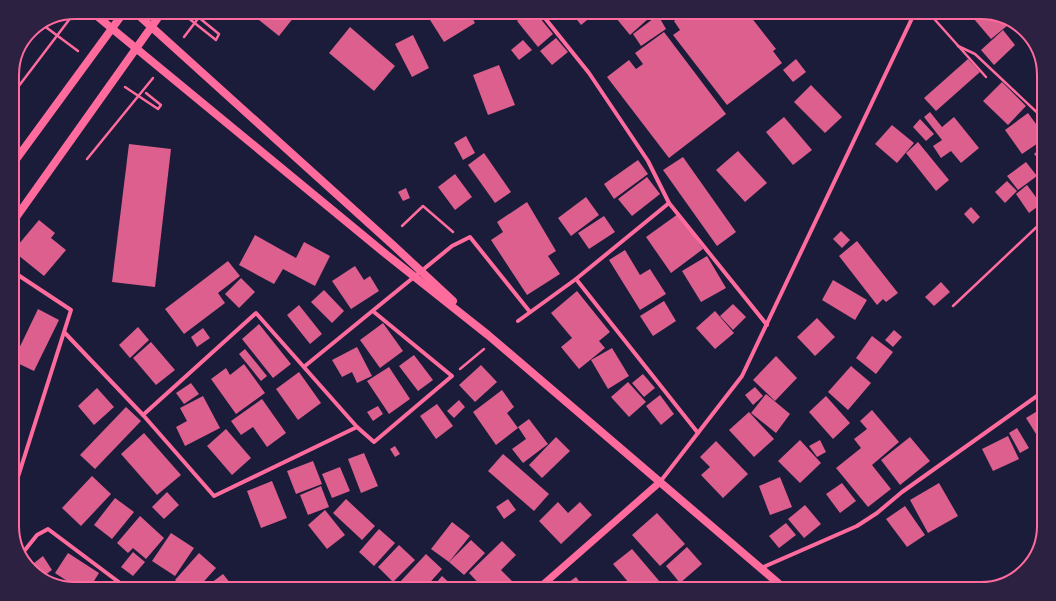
<svg xmlns="http://www.w3.org/2000/svg" width="1056" height="601" viewBox="0 0 1056 601" font-family="Rubik,sans-serif">
<rect width="100%" height="100%" fill="#1b1b3a"/>
<!-- building -->
<g fill="#dd5f8e">
<polygon points="249,12 298,12 279,36"/>
<polygon points="425,12 469,12 475,23 444,42"/>
<polygon points="528,12 535,12 553,34 538,47 517,21"/>
<polygon points="571,12 597,12 581,25"/>
<polygon points="623,12 641,12 648,19 630,35 616,18"/>
<polygon points="667,12 682,12 672,19"/>
<polygon points="685,12 747,12 776,49 773,51 782,63 727,105 673,35 680,30 674,21"/>
<polygon points="887,12 898,12 891,18"/>
<polygon points="968,12 981,12 1013,21 991,39"/>
<polygon points="658,15 666,29 641,46 633,34"/>
<polygon points="350,27 395,66 374,91 329,53"/>
<polygon points="1003,30 1015,45 994,65 981,50"/>
<polygon points="664,32 726,114 669,158 607,77 629,60 636,69 643,64 635,53"/>
<polygon points="413,35 429,68 412,77 395,44"/>
<polygon points="556,38 568,52 552,65 540,51"/>
<polygon points="523,40 532,50 519,60 511,50"/>
<polygon points="796,59 806,72 793,82 783,70"/>
<polygon points="968,59 980,72 936,111 924,98"/>
<polygon points="499,65 515,105 488,115 473,75"/>
<polygon points="1002,82 1026,106 1008,125 983,101"/>
<polygon points="811,85 842,117 825,133 794,102"/>
<polygon points="930,112 942,127 954,117 979,148 961,163 951,151 941,158 933,146 942,140 924,117"/>
<polygon points="1028,113 1044,135 1044,139 1022,154 1005,130"/>
<polygon points="784,117 812,150 793,165 766,132"/>
<polygon points="920,119 934,134 926,141 913,127"/>
<polygon points="892,125 914,143 897,163 875,144"/>
<polygon points="466,136 475,153 463,160 454,143"/>
<polygon points="918,142 949,180 936,191 906,153"/>
<polygon points="129,144 171,149 155,287 112,282"/>
<polygon points="1044,145 1044,165 1034,154"/>
<polygon points="738,151 767,183 745,202 716,170"/>
<polygon points="484,153 511,192 495,203 468,165"/>
<polygon points="683,157 736,232 717,246 663,170"/>
<polygon points="638,160 648,174 614,199 604,184"/>
<polygon points="1026,162 1037,176 1018,190 1007,176"/>
<polygon points="455,174 472,197 455,210 438,187"/>
<polygon points="647,177 660,194 632,216 618,199"/>
<polygon points="1007,181 1017,191 1005,203 995,192"/>
<polygon points="1027,185 1041,204 1029,213 1016,194"/>
<polygon points="406,188 410,198 403,201 398,192"/>
<polygon points="586,197 599,215 571,236 558,218"/>
<polygon points="527,202 556,251 548,256 560,274 527,295 491,240 503,232 497,222"/>
<polygon points="971,207 980,217 973,224 964,214"/>
<polygon points="678,214 703,249 671,273 646,237"/>
<polygon points="604,216 615,232 589,249 578,233"/>
<polygon points="39,220 55,233 51,238 66,250 44,276 13,251"/>
<polygon points="841,231 850,240 842,248 833,239"/>
<polygon points="255,235 296,258 304,242 330,256 315,286 283,269 274,284 239,265"/>
<polygon points="857,241 898,293 886,302 883,299 877,305 839,256"/>
<polygon points="625,250 640,275 650,269 666,294 640,310 609,260"/>
<polygon points="707,256 726,288 701,302 682,271"/>
<polygon points="228,261 240,276 218,293 225,303 184,334 165,309"/>
<polygon points="355,266 364,280 370,276 379,291 351,309 332,281"/>
<polygon points="241,278 255,292 239,308 225,294"/>
<polygon points="833,280 867,300 855,320 822,300"/>
<polygon points="941,282 950,292 934,306 925,297"/>
<polygon points="324,290 344,311 332,323 311,302"/>
<polygon points="577,291 610,332 599,341 605,348 579,369 561,347 572,338 551,313"/>
<polygon points="664,301 676,321 653,336 640,316"/>
<polygon points="733,304 746,317 733,330 720,316"/>
<polygon points="299,305 322,334 310,344 287,315"/>
<polygon points="38,309 59,320 34,371 13,361"/>
<polygon points="715,311 734,333 715,349 696,328"/>
<polygon points="817,318 835,337 815,356 797,337"/>
<polygon points="383,323 403,351 380,368 360,340"/>
<polygon points="259,324 291,364 273,378 242,339"/>
<polygon points="138,327 149,340 130,358 119,345"/>
<polygon points="203,328 210,338 197,347 191,337"/>
<polygon points="894,330 902,337 893,347 885,340"/>
<polygon points="872,336 893,352 876,374 856,358"/>
<polygon points="151,342 175,370 156,385 133,358"/>
<polygon points="357,347 372,376 357,383 352,372 342,377 332,360"/>
<polygon points="612,348 629,376 608,389 591,360"/>
<polygon points="245,349 267,376 261,381 239,354"/>
<polygon points="414,355 433,380 418,391 399,366"/>
<polygon points="776,356 797,378 775,401 753,380"/>
<polygon points="244,364 265,393 236,414 211,379 226,368 230,375"/>
<polygon points="481,365 497,382 475,402 459,385"/>
<polygon points="851,366 871,383 848,410 828,392"/>
<polygon points="389,367 410,399 389,414 367,381"/>
<polygon points="299,372 321,403 298,420 276,389"/>
<polygon points="643,374 655,388 644,397 632,383"/>
<polygon points="628,382 646,402 629,417 611,397"/>
<polygon points="191,383 199,394 184,404 176,393"/>
<polygon points="755,387 763,396 753,405 745,395"/>
<polygon points="97,388 114,407 94,425 78,406"/>
<polygon points="502,390 514,407 507,413 518,428 496,445 473,412"/>
<polygon points="766,394 790,414 776,433 751,413"/>
<polygon points="660,395 674,414 661,425 646,406"/>
<polygon points="203,396 220,428 185,446 176,427 187,421 180,408"/>
<polygon points="826,396 850,423 833,439 809,412"/>
<polygon points="262,399 286,433 267,447 253,427 241,435 231,421"/>
<polygon points="459,400 465,407 454,418 447,411"/>
<polygon points="437,404 453,426 436,439 420,416"/>
<polygon points="378,406 383,414 373,421 367,412"/>
<polygon points="126,407 141,421 95,469 80,455"/>
<polygon points="1044,407 1044,433 1038,437 1026,418"/>
<polygon points="872,410 899,442 872,465 891,489 868,507 836,468 861,448 854,439 867,429 860,421"/>
<polygon points="749,412 774,439 754,457 729,430"/>
<polygon points="529,419 548,444 523,463 512,449 526,439 518,427"/>
<polygon points="1017,428 1029,448 1020,453 1009,433"/>
<polygon points="226,429 251,458 232,475 207,446"/>
<polygon points="144,433 181,475 157,495 121,454"/>
<polygon points="1008,436 1019,459 993,471 982,449"/>
<polygon points="556,437 570,451 542,478 529,465"/>
<polygon points="910,437 930,461 900,485 881,460"/>
<polygon points="800,440 821,463 800,483 778,461"/>
<polygon points="820,440 826,452 817,457 809,446"/>
<polygon points="716,441 748,474 723,498 701,475 710,467 700,457"/>
<polygon points="395,446 400,454 395,457 390,449"/>
<polygon points="364,453 378,486 361,493 348,459"/>
<polygon points="503,454 549,494 534,511 488,471"/>
<polygon points="313,461 322,484 296,494 287,471"/>
<polygon points="340,467 350,491 332,498 322,474"/>
<polygon points="92,476 111,494 81,526 62,508"/>
<polygon points="780,477 792,507 770,515 759,486"/>
<polygon points="272,481 287,518 261,528 247,491"/>
<polygon points="842,483 856,501 840,513 826,494"/>
<polygon points="939,483 958,516 928,533 910,500"/>
<polygon points="321,486 329,507 308,515 300,495"/>
<polygon points="167,492 179,505 164,519 152,507"/>
<polygon points="115,498 134,512 112,539 94,525"/>
<polygon points="346,499 375,526 362,540 333,513"/>
<polygon points="508,499 516,510 504,519 496,507"/>
<polygon points="558,502 568,513 580,502 592,515 561,544 539,521"/>
<polygon points="805,505 821,524 804,538 788,519"/>
<polygon points="905,506 925,535 907,547 886,519"/>
<polygon points="325,510 345,535 327,549 308,525"/>
<polygon points="657,513 685,544 660,566 632,535"/>
<polygon points="140,516 164,538 146,559 133,548 128,553 117,543"/>
<polygon points="452,522 470,536 449,562 431,549"/>
<polygon points="786,523 796,535 779,548 769,536"/>
<polygon points="379,529 395,543 374,566 359,552"/>
<polygon points="171,533 194,548 175,576 152,561"/>
<polygon points="471,540 485,553 464,575 449,562"/>
<polygon points="502,541 516,555 501,570 513,582 505,589 484,589 469,573"/>
<polygon points="399,545 415,560 393,582 378,567"/>
<polygon points="687,547 702,564 680,583 666,566"/>
<polygon points="632,549 666,589 634,589 613,564"/>
<polygon points="133,552 145,562 133,576 121,567"/>
<polygon points="68,553 99,573 89,589 79,589 55,573"/>
<polygon points="199,553 216,568 197,589 185,589 175,580"/>
<polygon points="426,554 442,569 424,589 407,589 400,582"/>
<polygon points="43,556 52,570 41,578 29,567"/>
<polygon points="223,574 235,589 203,589"/>
<polygon points="442,576 456,589 431,589"/>
<polygon points="576,577 585,589 559,589"/>
<polygon points="56,579 62,586 52,583"/>
</g>
<g fill="none" stroke-linecap="round" stroke-linejoin="round">
<!-- path -->
<g stroke="#ff6b9d" stroke-width="2.5">
<polyline points="928,12 986,77"/>
<polyline points="187,17 216,40 219,34 192,12"/>
<polyline points="43,25 78,51"/>
<polyline points="184,37 203,12"/>
<polyline points="958,46 975,54 1044,119"/>
<polyline points="125,87 158,109 161,105 146,93"/>
<polyline points="12,89 15,91 75,12"/>
<polyline points="12,97 15,91"/>
<polyline points="87,159 153,78"/>
<polyline points="402,226 423,206 453,232"/>
<polyline points="953,306 1044,220"/>
<polyline points="460,369 484,349"/>
</g>
<!-- minor -->
<g stroke="#ff6b9d" stroke-width="4">
<polyline points="540,12 589,73 648,161 669,203 767,325"/>
<polyline points="12,271 71,310 17,480 12,490"/>
<polyline points="576,279 698,433"/>
<polyline points="518,321 576,279 669,203"/>
<polyline points="65,333 143,415 214,496 357,427"/>
<polyline points="305,366 452,246 470,237 530,312"/>
<polyline points="143,415 256,313 357,427 374,442 452,376 374,312"/>
<polyline points="660,482 742,376 915,12"/>
<polyline points="21,555 37,535 48,529 128,589"/>
<polyline points="761,568 857,526 877,513 902,492 1044,391"/>
</g>
<!-- tertiary -->
<polyline stroke="#ff6b9d" stroke-width="7" points="538,589 660,482"/>
<!-- secondary -->
<g stroke="#ff6b9d" stroke-width="8">
<polyline points="92,12 387,255 488,335 785,589"/>
<polyline points="135,12 394,246 453,301"/>
<polyline points="12,165 124,12"/>
<polyline points="12,223 162,12"/>
</g>
</g>
<!-- crop -->
<path d="M0 0H1056V601H0ZM75 19H981A56 56 0 0 1 1037 75V526A56 56 0 0 1 981 582H75A56 56 0 0 1 19 526V75A56 56 0 0 1 75 19Z" fill="#2d2142" fill-rule="evenodd"/>
<path fill="none" stroke="#ff6b9d" stroke-width="2" d="M75 19H981A56 56 0 0 1 1037 75V526A56 56 0 0 1 981 582H75A56 56 0 0 1 19 526V75A56 56 0 0 1 75 19Z"/>
</svg>
